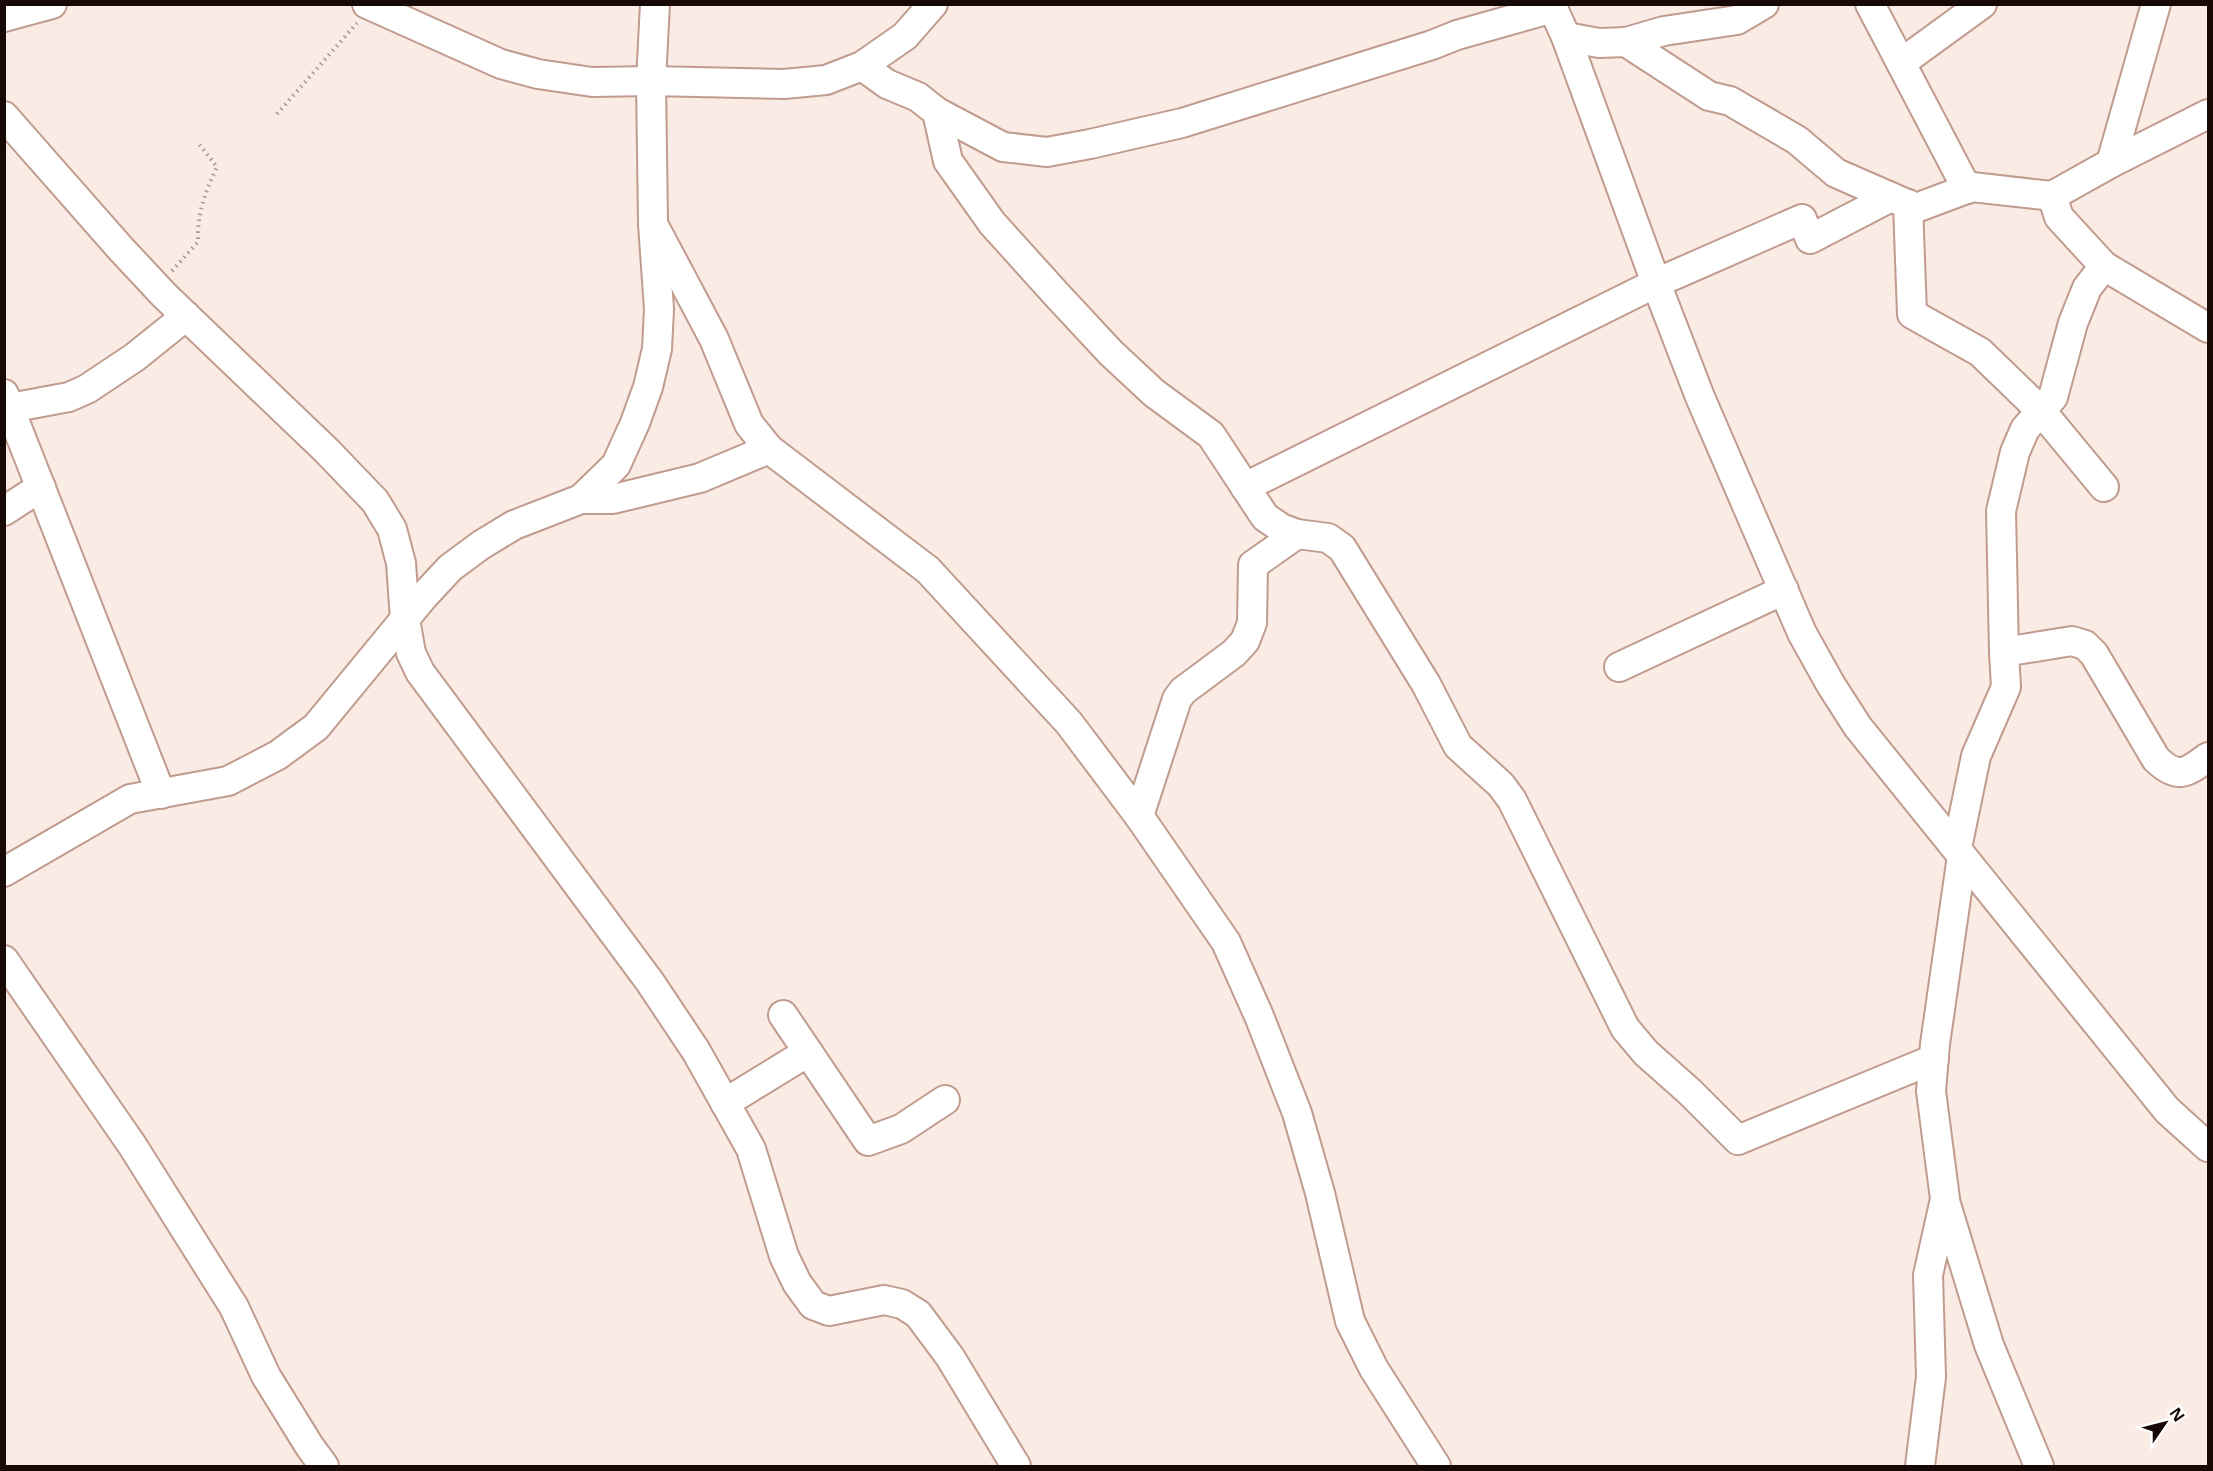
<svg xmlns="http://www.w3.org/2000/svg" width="2213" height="1471" viewBox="0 0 2213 1471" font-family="'Noto Sans',sans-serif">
<rect width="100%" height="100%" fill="#faebe4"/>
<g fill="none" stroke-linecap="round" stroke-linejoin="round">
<defs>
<g id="minor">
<polyline points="367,4 501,64 538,74 592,82 651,81 784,84 826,80 862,66 905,36 933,4"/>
<polyline points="1551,4 1566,37 1656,283 1700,397 1802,633 1831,685 1858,727 2167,1110 2208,1147"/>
<polyline points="1870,4 1967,189"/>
<polyline points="4,17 52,4"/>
<polyline points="1566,37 1599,43 1626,42 1709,96 1730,101 1797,140 1836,173 1916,208 1972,187 2052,196 2111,163 2208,114"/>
<polyline points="1626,42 1664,31 1737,20 1764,4"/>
<polyline points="1901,63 1982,4"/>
<polyline points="862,66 887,84 918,97 937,112 1003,147 1047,152 1090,144 1182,123 1432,45 1457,35 1553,8 1554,4"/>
<polyline points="937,112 948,161 992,223 1057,295 1111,353 1154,393 1211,435 1265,517 1281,528 1297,534 1328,538 1342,548 1426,684 1458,746 1501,785 1512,800 1625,1028 1646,1053 1690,1092 1738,1140 1934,1059"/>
<polyline points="4,116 121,249 164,295 327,451 375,501 392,529 401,563 405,619 411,653 420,672 650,982 696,1051 751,1149 784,1256 797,1283 813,1305 829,1311 884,1300 902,1304 918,1314 950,1357 1016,1466"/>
<polyline points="2111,163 2156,4"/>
<polyline points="2052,196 2059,217 2104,266 2208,328"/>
<polyline points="1908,204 1912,314 1980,352 2042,412 2104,487"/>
<polyline points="653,224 714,339 749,424 769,449 928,570 1069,723 1139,816 1226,942 1259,1016 1297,1113 1320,1193 1350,1321 1374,1369 1436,1466"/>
<polyline points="4,394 161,794"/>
<polyline points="10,408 69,397 87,389 135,357 186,316"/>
<polyline points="1245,487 1656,283 1802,219 1810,239 1891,197"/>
<polyline points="581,499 613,499 700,478 769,449"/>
<polyline points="4,511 41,487"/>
<path d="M2004 652 2072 641 2085 645 2094 654 2156 759C2178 780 2186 773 2208 757"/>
<polyline points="1619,667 1784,590"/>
<polyline points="1139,816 1177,699 1183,691 1234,653 1245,641 1252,623 1253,565 1297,534"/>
<polyline points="1957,848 1976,756 2006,687 2004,652 2001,511 2015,452 2025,429 2053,397 2073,323 2087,288 2104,266"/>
<polyline points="4,872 130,799 228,781 278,755 316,727 423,597 450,568 481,545 514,525 581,499 616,465 635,423 648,387 657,349 659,309 653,224 651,81 655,4"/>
<polyline points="4,960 132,1145 234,1307 266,1376 310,1447 324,1466"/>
<polyline points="783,1015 868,1141 901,1129 945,1100"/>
<polyline points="725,1103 808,1052"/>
<polyline points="1945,1201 1989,1345 2039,1466"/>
<polyline points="1920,1466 1931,1377 1928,1275 1945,1199 1931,1091 1935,1044 1962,856"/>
</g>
</defs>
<!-- minor casing -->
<use href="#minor" stroke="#c09c8e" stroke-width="32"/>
<!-- path -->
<g stroke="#a49590" stroke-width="4" stroke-dasharray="1.5 4.5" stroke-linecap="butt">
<polyline points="277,114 357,23"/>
<path d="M172 271 198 242C197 214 205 192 217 167L199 144"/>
</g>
<!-- minor -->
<use href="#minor" stroke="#fff" stroke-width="28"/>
</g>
<!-- border -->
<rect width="2213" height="1471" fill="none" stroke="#170a06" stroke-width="12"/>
<!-- north arrow -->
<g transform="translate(2165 1423) rotate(55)" stroke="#ffffff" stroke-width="4.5" paint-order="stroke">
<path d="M0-4.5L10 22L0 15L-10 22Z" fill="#170a06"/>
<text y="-9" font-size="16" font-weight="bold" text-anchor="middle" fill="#170a06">N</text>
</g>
</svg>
